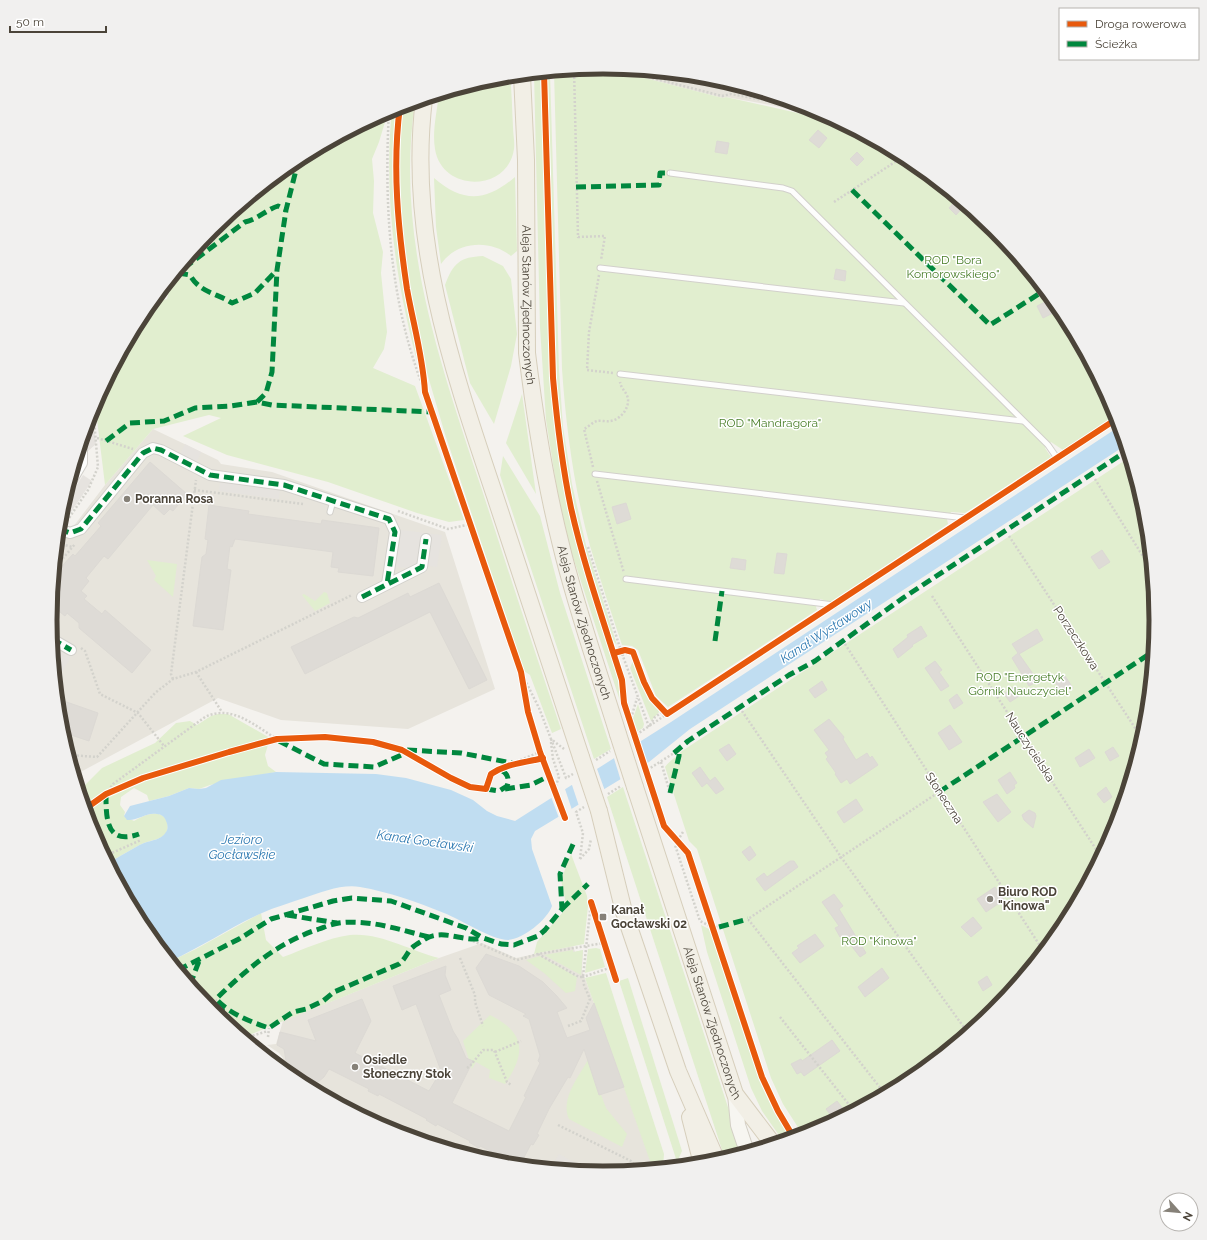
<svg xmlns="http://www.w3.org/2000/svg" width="1207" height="1240" viewBox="0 0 1207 1240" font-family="Raleway,sans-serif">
<rect width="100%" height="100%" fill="#f4f2ee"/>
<!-- residential -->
<g fill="#e7e4dc">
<polygon points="602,67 712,77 816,109 842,123 771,105 726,97 723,98"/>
<polygon points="153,429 218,460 221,464 272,472 445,532 495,689 408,729 281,720 218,698 75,775 61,728 50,620 57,548 105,485"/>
<polygon points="482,943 516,958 573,946 575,952 583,950 582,970 654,1169 603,1173 495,1163 428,1142 339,1095 336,1101 296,1080 286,1072 283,1058 279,1053 267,1045 276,1044 283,1021 439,958"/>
</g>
<!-- green -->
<g fill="#e1eecf">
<path d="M602 67 723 98 726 97 842 123 911 160 995 229 1064 313 1117 414 1063 450 1051 442 1045 448 1051 457 965 513 951 512 947 519 948 524 831 602 820 599 816 607 817 610 668 707 656 696 638 650 632 646 622 645C611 612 600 579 590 546 574 488 566 428 562 369L554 71Z"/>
<polygon points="547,72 550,72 559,370 563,427 572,484 586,545 617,645 613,641 581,537 571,490 560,425 555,356"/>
<path d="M534 73H541L550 376C556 446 568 514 588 582 600 622 618 661 621 704L571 551 559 502 546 420 540 327Z"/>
<path d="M510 76C512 93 512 110 513 127 513 134 515 142 514 149 508 192 442 193 435 149 432 132 437 111 439 94L496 77Z"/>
<path d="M415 102C395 238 440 363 482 490 508 570 534 650 561 729L552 733 530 675 524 671 445 434 425 366 409 284 399 194 398 156 404 105Z"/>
<path d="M397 107C393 162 393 216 401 271 407 306 416 340 421 375 396 288 383 198 392 108Z"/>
<polygon points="379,116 383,117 385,122 379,142 372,159 374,181 373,213 383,252 381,273 387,332 384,349 373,368 415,386 464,520 449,522 417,513 328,482 227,455 183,436 221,418 209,415 153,429 105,485 95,403 143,312 153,301 167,299 172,277 212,228 296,160"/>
<path d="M515 177 517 251 511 256C490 239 457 241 441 264L436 227 434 178C463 203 486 202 515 177Z"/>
<path d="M483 256 503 266 511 279 517 334 511 366 494 424 470 383 445 285C453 263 460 257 483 256Z"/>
<polygon points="522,394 536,494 506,443"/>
<polygon points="503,456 540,516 560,593 611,749 594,759 500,475"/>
<path d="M1130 457 1146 512 1157 620 1146 728 1115 832 1064 928 995 1012 911 1080 815 1131 803 1135 783 1104 771 1078 697 849 689 841 665 767C670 760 677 757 682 751Z"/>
<polygon points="147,560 177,564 173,597 154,580 156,576"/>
<polygon points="324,592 327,593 330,603 315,611 302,595 304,594 315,601"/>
<path d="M633 661C640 679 647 696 660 711L651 721 630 668Z"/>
<polygon points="638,704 644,724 643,728 636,732 632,721"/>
<path d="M218 714H228L270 738 265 755 268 766 276 772 210 785 199 789 189 788 169 796 149 801 147 795 134 788 121 797 120 805 125 812 124 816 134 821C143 816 160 807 167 821 168 825 168 829 166 833 161 840 151 840 144 843 132 848 121 857 108 862L92 832 80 790 102 768 155 743 176 723 190 721 197 725 211 716Z"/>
<polygon points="623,787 743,1153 725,1159 607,797"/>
<polygon points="571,854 587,896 588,906 584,944 534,954 537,942 564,911 566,904 561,880"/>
<path d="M261 913 266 940 283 957C305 949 327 938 350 935 380 932 411 951 439 958L244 1037 212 1011 171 961 196 949Z"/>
<polygon points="701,925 711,930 760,1079 775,1112 791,1139 783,1141 762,1111 751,1088 707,952"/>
<polygon points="596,948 600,949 605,967 585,973 588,949"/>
<polygon points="573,950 573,952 583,950 581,975 544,955"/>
<polygon points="540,956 577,977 575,991 566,993 544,973 526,960"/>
<polygon points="606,973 664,1154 663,1167 656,1166 650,1161 585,978"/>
<polygon points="628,978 682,1151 677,1162 619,981"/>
<path d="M490 1015C526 1033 526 1053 505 1084L489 1078 490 1070 476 1062 472 1069 463 1041Z"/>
<path d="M588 1060 606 1108 627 1134 622 1147 569 1119C560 1099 579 1076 588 1060Z"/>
</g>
<!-- parking -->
<g fill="#e6e3df">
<polygon points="92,410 96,444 87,452 85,433"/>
<polygon points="185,444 201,452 196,463 180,455"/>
<polygon points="83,475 92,481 67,518 60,514 62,509"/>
<polygon points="220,482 280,489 279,499 219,491"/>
<polygon points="401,530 442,535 437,567 416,564 406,568 396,567"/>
<polygon points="53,647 71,657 61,674 55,670"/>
<polygon points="559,1154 593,1173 551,1168"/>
</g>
<!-- water -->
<path fill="#c0ddf1" d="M1120 426 1126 445 690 729 649 762 535 831 531 839 532 849 552 906C547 920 523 939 508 940 492 940 460 919 444 913 417 902 389 892 360 887 342 884 322 892 304 898 290 903 275 907 262 913 230 927 202 947 170 961L143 927 108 862C121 857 132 848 144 843 152 840 161 840 166 832 168 829 168 825 166 821 165 817 161 814 157 814 146 812 138 821 127 820L124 816 130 806 169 796 189 788 199 789 206 788 221 780 276 772 376 774 406 778 451 790 473 800 487 811 497 816 515 821 671 722Z"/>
<!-- pier -->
<g fill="#f4f2ee">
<polygon points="638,740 647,766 621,781 613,755"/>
<polygon points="596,766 605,791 579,806 571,782"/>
<polygon points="564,786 572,810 559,818 550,794"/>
</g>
<!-- building -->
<g fill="#dedbd6" stroke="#dcd9d4">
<polygon points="818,130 827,138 819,148 809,140"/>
<polygon points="717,141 729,143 727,154 715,152"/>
<polygon points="857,152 864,159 857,166 850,159"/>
<polygon points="956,200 963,207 956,215 949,208"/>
<polygon points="836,269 846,271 845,281 834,279"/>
<polygon points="1047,301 1053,313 1043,318 1037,306"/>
<polygon points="150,462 187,494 173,511 170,509 164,515 153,505 108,559 104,556 86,578 89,581 81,591 87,596 84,599 102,614 105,610 151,650 132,673 79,628 79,623 67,613 65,616 51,605 54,575 73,554 75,556 101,526 98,523"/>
<polygon points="626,503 631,519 617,524 612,507"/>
<polygon points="209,505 249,511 248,514 321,524 322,520 379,528 373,576 338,572 339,568 331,567 333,552 235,539 232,547 230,546 227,569 231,570 223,630 193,626 202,557 206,554 208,540 205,539"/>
<polygon points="1102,550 1110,562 1099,569 1091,557"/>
<polygon points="777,553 787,554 784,574 774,573"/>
<polygon points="732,558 746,560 745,570 730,568"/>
<polygon points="439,583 487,680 469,689 430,612 305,674 291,647 354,617 358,618 408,593 410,597"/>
<polygon points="921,626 927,636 912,645 913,646 898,658 893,649 908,637 907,635"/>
<polygon points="1037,629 1043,640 1019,654 1038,681 1029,686 1012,658 1018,653 1012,644"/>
<polygon points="935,661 942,670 939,672 949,686 941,691 925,668"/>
<polygon points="1065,676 1073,688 1063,694 1055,682"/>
<polygon points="822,681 827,690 815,698 809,690"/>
<polygon points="1015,686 1021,695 1010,702 1004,694"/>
<polygon points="957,694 963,703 954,709 949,700"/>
<polygon points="58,699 98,713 89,741 62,732"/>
<polygon points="829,719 844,737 843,739 856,760 867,753 870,758 872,756 878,765 850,784 847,779 841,783 835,774 836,773 826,759 828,757 825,753 829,750 814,730"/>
<polygon points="950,725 962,742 949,750 938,733"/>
<polygon points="729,744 736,754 727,761 719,750"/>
<polygon points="1113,747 1119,756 1110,761 1105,752"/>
<polygon points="1089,749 1095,758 1080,767 1075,758"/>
<polygon points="700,767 710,781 715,777 724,789 716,794 707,783 702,787 692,773"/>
<polygon points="1010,772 1017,783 1014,785 1015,788 1007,794 998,780"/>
<polygon points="1106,787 1112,797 1104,803 1097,794"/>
<polygon points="997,794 1011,812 998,822 983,802"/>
<polygon points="856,799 863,810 844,823 837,812"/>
<polygon points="1029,810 1035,813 1036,816 1033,828 1024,820 1022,815"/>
<polygon points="750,846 756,855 749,861 742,852"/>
<polygon points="790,861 794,861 798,867 765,891 756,879 764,873 767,877"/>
<polygon points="995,887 1004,900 986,912 977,899"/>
<polygon points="834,894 843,906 839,909 866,953 860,957 843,935 840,937 835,928 839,926 822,902"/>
<polygon points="973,917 982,928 971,937 961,927"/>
<polygon points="815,934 824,946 800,963 792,953 799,948 797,946"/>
<polygon points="486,954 519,966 543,982 556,995 567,1008 557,1012 567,1038 590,1030 586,1018 594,1003 624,1087 599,1095 584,1049 570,1078 568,1077 549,1109 537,1134 539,1135 533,1145 531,1144 520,1165 480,1146 479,1148 469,1142 470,1141 437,1124 436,1126 426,1120 427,1119 379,1094 378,1096 368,1091 369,1089 329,1069 324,1077 318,1082 307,1084 296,1080 288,1072 284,1049 277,1045 280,1032 316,1041 308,1020 362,999 371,1021 355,1053 429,1091 441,1071 416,1004 402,1010 393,986 446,966 445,975 451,990 439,995 453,1031 458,1039 466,1058 473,1061 452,1103 509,1131 526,1097 524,1096 540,1063 538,1061 540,1056 529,1019 523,1016 526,1014 489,995 476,968"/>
<polygon points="882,968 889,978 865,997 858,987"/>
<polygon points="987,976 992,985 983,991 978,982"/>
<polygon points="832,1040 840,1051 804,1076 801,1072 797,1074 791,1064 801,1059 802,1061"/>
<polygon points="837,1101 844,1110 833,1118 826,1109"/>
</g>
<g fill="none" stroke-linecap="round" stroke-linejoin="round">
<defs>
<g id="service">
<polyline points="670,173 783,188 792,191 1048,445 1057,458"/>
<polyline points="600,268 904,303"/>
<polyline points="620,374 1023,421"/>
<polyline points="595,474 965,518"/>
<polyline points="330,512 333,501"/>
<polyline points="626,579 834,605"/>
</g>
<g id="minor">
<polyline points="69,485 82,463 82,443"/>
<polyline points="59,529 70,533 81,529 143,453 153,448 161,450 210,475 284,485 389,519 395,532 387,584"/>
<polyline points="362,597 422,567 426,539"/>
<polyline points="52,639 71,650"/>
</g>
<polyline id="secondary" points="735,1094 738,1125 747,1152"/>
<g id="primary">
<path id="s1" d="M522 75 526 160 527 353C535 418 545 482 561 545 576 608 599 672 618 734"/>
<path d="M424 99C407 237 452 368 495 496 524 583 552 670 581 757"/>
<path id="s2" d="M635 787 735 1094 773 1144"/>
<polyline points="599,811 624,912 678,1071 717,1161"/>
<polyline points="690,1117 702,1164"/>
</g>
</defs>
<!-- service casing -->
<use href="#service" stroke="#d2d0cb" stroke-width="7"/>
<!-- minor casing -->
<use href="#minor" stroke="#d2d0cb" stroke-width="12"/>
<!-- secondary casing -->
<use href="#secondary" stroke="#d3cfc5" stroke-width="16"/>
<!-- primary casing -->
<use href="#primary" stroke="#d6cebb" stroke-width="18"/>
<!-- path -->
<g stroke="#d3d2cc" stroke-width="2.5" stroke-dasharray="2 2" stroke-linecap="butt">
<polyline points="574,69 578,237 605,236 601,260"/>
<polyline points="630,69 652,78 722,96 731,94 773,102 783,99"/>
<polyline points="756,99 761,92"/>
<path d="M389 110C384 205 389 302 425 392"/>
<polyline points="834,202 904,156"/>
<polyline points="599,275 589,332 587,370 613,373"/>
<polyline points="97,438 133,449"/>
<path d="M593 467 584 429C588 427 593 422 597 421 601 420 606 422 610 421 620 420 629 409 628 399 627 392 621 389 620 382"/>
<polyline points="1095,479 1152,571"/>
<polyline points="597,481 624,573"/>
<polyline points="194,490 303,504"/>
<polyline points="398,511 448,529 471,524"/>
<polyline points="67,521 88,490 98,467 93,407"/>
<polyline points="1009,536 1143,740"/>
<polyline points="58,543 72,547"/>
<polyline points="588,547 621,651 649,727"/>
<polyline points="55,568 75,544"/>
<polyline points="932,596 1101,857"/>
<polyline points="845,644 1044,952"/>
<polyline points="81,648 85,651 100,694 138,713 164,746"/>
<polyline points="622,655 628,653 635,655"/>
<polyline points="196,672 222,712"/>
<polyline points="521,672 539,708 551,739 564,749"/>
<polyline points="173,679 171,674 196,480"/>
<polyline points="742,711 841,857 968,1033"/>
<polyline points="630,722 637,698"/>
<polyline points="650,725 655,717 664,711"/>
<polyline points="633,737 667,714"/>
<polyline points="551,739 566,778 573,774"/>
<polyline points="551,742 553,759 559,777 555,788"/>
<polyline points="69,755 97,757 155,693 173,679 196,672 352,595"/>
<polyline points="596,760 610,751"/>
<polyline points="661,762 670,793"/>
<polyline points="513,763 540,752"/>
<polyline points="644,772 674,753"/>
<path d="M106 794 113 784 205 717C232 704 255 726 277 739"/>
<polyline points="608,794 621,786"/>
<polyline points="683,832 675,845 700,921 712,927 719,927"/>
<polyline points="105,856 141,840"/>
<polyline points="580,859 583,833 576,812 584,807"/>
<polyline points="580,859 589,849 591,839"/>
<polyline points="473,941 517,960 538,954 604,943"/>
<polyline points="538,954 579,977 583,977 591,902"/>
<polyline points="460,958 475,995 475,1002 483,1026"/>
<polyline points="204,1002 217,1000"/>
<polyline points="780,1017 854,1111"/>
<polyline points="568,1026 581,1021 590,999 584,985 583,977 612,967"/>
<polyline points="268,1037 269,1028"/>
<polyline points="245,1038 268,1031"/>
<polyline points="495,1052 521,1041"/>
<polyline points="467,1068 470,1066 483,1050 494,1050 507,1082 511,1085"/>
<polyline points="885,1094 748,919 939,792"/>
<polyline points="558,1125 631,1161 639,1170"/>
<polyline points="528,1166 530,1163"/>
</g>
<!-- service -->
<use href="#service" stroke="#fdfdfc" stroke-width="5"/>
<!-- minor -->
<use href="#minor" stroke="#fdfdfc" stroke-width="10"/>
<!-- secondary -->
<use href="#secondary" stroke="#f7f6f1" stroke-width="14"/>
<!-- primary -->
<use href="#primary" stroke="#f2efe6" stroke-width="16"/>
<defs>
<g id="primary-bridge">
<polyline points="618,734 635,787"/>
<polyline points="581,757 599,811"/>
</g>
</defs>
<!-- primary-bridge casing -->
<use href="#primary-bridge" stroke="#d6cebb" stroke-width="18" stroke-linecap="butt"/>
<!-- primary-bridge -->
<use href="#primary-bridge" stroke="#f2efe6" stroke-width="16"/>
<!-- quiet -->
<g stroke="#00873e" stroke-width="5" stroke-dasharray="10 5" stroke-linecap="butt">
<polyline points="576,187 659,185 660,173 670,173"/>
<polyline points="852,190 990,325 1045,290"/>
<path d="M178 273 190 275C200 293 217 293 232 303L255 293 277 270"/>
<path d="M172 277 245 222C258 219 266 210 278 206L286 210"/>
<polyline points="257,402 266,393 272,372 277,270 286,210 299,158"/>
<polyline points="106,441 130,423 164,421 195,408 230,406 257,402 272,405 432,412"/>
<polyline points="59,529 70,533 81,529 143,453 153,448 161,450 210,475 284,485 389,519 395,532 387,584"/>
<polyline points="362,597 422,567 426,539"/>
<polyline points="52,639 71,650"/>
<polyline points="715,641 722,591"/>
<polyline points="279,741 324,764 374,767 406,753"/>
<polyline points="407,750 461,753 512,763"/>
<polyline points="674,753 688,741 789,675 815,661 903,598 1128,450"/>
<path d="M486 789 499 791 507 786C510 779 507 772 500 770"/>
<polyline points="505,789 531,785 549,776"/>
<polyline points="939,792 1154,651"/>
<polyline points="670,793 679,756 679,748"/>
<path d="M106 794C106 818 106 846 139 834"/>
<polyline points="562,909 588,884"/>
<polyline points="287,915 337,923"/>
<polyline points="719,927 748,919"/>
<path d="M429 937C400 930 370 919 339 923 332 924 325 927 319 929 279 942 248 968 218 997L217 1000C230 1014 251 1022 269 1028L293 1012 306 1009 323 1001 334 992 399 964C405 959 406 955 410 950 414 945 421 942 425 939 444 928 464 943 483 938"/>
<polyline points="178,970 239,939 271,919 333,901 352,898 391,901 466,928 483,938 501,944 514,945 538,936 545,930 562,909 560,874 574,842"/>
<polyline points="190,985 199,961"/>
<polyline points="220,1018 223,1006"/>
</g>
<defs>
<g id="cycleway">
<path d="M544 72 553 378C557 422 562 465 571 508 584 566 604 623 622 680L624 703 664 826 688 853 762 1077 778 1111 794 1138"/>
<path d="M400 106C392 167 398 229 407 289 413 323 423 357 425 392L521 672 528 712 540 752 565 818"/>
<polyline points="614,653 625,650 633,652 644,682 652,698 667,714 1118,418"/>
<path d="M85 809 106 794 143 778 229 752 277 739 325 737 373 742 402 750 451 778 470 787 486 789 491 774C507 763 525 763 543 758"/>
<polyline points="591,902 616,980"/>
</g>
</defs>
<!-- cycleway casing -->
<use href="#cycleway" stroke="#fff" stroke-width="8"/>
<!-- cycleway -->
<use href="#cycleway" stroke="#e8590c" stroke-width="6"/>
</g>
<!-- markers -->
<g fill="#868178" stroke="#fff" stroke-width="1.5">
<circle cx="127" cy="499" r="4"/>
<circle cx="990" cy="899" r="4"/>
<rect x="599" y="913" width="8" height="8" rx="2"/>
<circle cx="355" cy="1067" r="4"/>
</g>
<g text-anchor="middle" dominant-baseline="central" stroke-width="3" stroke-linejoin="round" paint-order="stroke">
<!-- park labels -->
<g font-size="12" fill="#4a7f2a" stroke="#fff">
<text x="953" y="260">ROD "Bora<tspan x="953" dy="14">Komorowskiego"</tspan></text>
<text x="770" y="423">ROD "Mandragora"</text>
<text x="1020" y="677">ROD "Energetyk<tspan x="1020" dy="14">Górnik Nauczyciel"</tspan></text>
<text x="879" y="941">ROD "Kinowa"</text>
</g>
<!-- street labels -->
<g font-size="12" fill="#4b4439" stroke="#fff">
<text stroke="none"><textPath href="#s1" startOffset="230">Aleja Stanów Zjednoczonych</textPath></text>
<text stroke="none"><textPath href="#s1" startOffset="554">Aleja Stanów Zjednoczonych</textPath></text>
<text transform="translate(1076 638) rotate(57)">Porzeczkowa</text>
<text transform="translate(1030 747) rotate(57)">Nauczycielska</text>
<text transform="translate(944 798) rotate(57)">Słoneczna</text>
<text stroke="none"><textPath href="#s2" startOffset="248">Aleja Stanów Zjednoczonych</textPath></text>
</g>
<!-- poi labels -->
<g font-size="12" font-weight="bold" fill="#4b4439" stroke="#fff" text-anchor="start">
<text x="135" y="499">Poranna Rosa</text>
<text x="998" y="892">Biuro ROD<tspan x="998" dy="14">"Kinowa"</tspan></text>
<text x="611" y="910">Kanał<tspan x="611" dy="14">Gocławski 02</tspan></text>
<text x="363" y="1060">Osiedle<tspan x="363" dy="14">Słoneczny Stok</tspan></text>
</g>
<!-- water labels -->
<g font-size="13" font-style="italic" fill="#2e7ab2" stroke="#fff">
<text transform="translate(826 631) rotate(-33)">Kanał Wystawowy</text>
<text x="242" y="839">Jezioro<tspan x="242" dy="15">Gocławskie</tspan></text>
<text transform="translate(425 841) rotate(8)">Kanał Gocławski</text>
</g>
</g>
<!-- crop -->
<path d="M0 0H1207V1240H0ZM57 620a546 546 0 1 1 1092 0a546 546 0 1 1-1092 0Z" fill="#f1f0ef" fill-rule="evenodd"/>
<path fill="none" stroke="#4b4439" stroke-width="5" d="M57 620a546 546 0 1 1 1092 0a546 546 0 1 1-1092 0Z"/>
<!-- legend -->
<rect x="1059" y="8" width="140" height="52" fill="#ffffff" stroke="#b7b4b0"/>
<rect x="1067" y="21" width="20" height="6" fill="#e8590c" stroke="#b7b4b0"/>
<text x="1095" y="28" font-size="12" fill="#4b4439">Droga rowerowa</text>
<rect x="1067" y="41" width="20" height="6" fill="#00873e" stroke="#b7b4b0"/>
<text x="1095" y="48" font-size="12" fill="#4b4439">Ścieżka</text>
<!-- north arrow -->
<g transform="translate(1179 1212) rotate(117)"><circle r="19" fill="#ffffff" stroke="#b7b4b0"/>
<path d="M0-3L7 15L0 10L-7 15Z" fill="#868178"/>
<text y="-6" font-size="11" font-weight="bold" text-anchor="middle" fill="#4b4439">N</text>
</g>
<!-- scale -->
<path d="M10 26v6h96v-6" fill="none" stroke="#4b4439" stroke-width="2"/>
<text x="16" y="26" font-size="12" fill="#4b4439" stroke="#ffffff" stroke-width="3" paint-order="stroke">50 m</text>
</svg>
